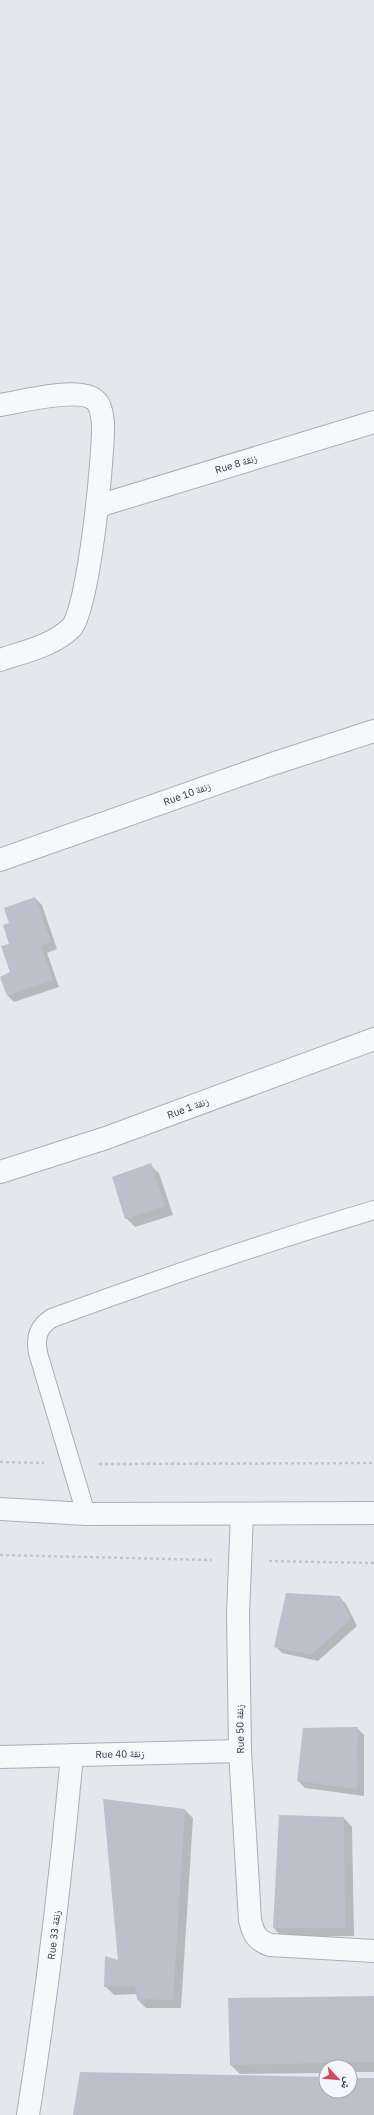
<svg xmlns="http://www.w3.org/2000/svg" width="374" height="2115" viewBox="0 0 374 2115" font-family="'IBM Plex Sans','Noto Naskh Arabic',sans-serif">
<rect width="100%" height="100%" fill="#e4e7ec"/>
<!-- shadow -->
<g fill="#0003">
<polygon points="35,898 42,905 57,949 47,953 59,987 14,1002 7,995 12,973 10,924"/>
<polygon points="150,1165 159,1173 173,1215 135,1227 126,1218"/>
<polygon points="339,1597 346,1604 357,1626 318,1661 282,1653 275,1646"/>
<polygon points="357,1728 364,1735 364,1796 305,1788 298,1781"/>
<polygon points="184,1809 193,1818 181,2008 146,2008 137,1999 137,1994 114,1995 105,1986 120,1962"/>
<polygon points="280,1816 344,1818 352,1827 354,1936 282,1937 274,1928"/>
<polygon points="374,1997 374,2072 350,2072 350,2067 326,2067 326,2073 240,2074 231,2065"/>
</g>
<!-- building -->
<g fill="#bbc0ca">
<polygon points="35,897 51,942 41,946 53,980 7,996 0,977 10,972 1,946 9,944 3,925 9,923 4,908"/>
<polygon points="151,1163 165,1206 125,1219 112,1177"/>
<polygon points="286,1593 340,1596 351,1619 311,1655 274,1647"/>
<polygon points="358,1727 357,1789 297,1781 303,1728"/>
<polygon points="103,1799 185,1809 173,2000 137,1999 135,1986 104,1987 105,1956 118,1960"/>
<polygon points="279,1815 344,1817 345,1928 273,1928"/>
<polygon points="374,1996 374,2062 230,2065 228,1998"/>
<polygon points="80,2072 326,2077 326,2091 350,2091 350,2078 374,2078 374,2115 73,2115"/>
</g>
<g fill="none" stroke-linecap="round" stroke-linejoin="round">
<defs>
<path id="service" d="M86 1514 38 1353C35 1337 38 1327 52 1318 159 1279 266 1242 374 1210"/>
<g id="minor">
<path d="M0 405C21 402 78 386 95 400 101 405 102 415 103 423 104 453 89 610 71 628 53 646 23 652 0 660"/>
<polyline points="98,506 374,422"/>
<polyline points="0,860 269,765 374,731"/>
<polyline points="0,1172 106,1138 374,1039"/>
<polyline points="0,1509 86,1514 374,1513"/>
<path d="M242 1514 238 1614 240 1751 250 1920C253 1933 256 1940 270 1945L374 1951"/>
<polyline points="0,1757 240,1751"/>
<path d="M28 2115C47 1995 61 1876 72 1755"/>
</g>
</defs>
<!-- service casing -->
<use href="#service" stroke="#a9aeb7" stroke-width="20"/>
<!-- minor casing -->
<use href="#minor" stroke="#a9aeb7" stroke-width="24"/>
<!-- path -->
<g stroke="#c2c5cb" stroke-width="2.5" stroke-dasharray="3 3" stroke-linecap="butt">
<polyline points="0,1462 44,1463"/>
<polyline points="99,1464 374,1463"/>
<polyline points="0,1555 212,1560"/>
<polyline points="269,1561 374,1563"/>
</g>
<!-- service -->
<use href="#service" stroke="#f7f8fa" stroke-width="18"/>
<!-- minor -->
<use href="#minor" stroke="#f7f8fa" stroke-width="22"/>
</g>
<g text-anchor="middle" dominant-baseline="central" stroke-width="4" stroke-linejoin="round" paint-order="stroke">
<!-- street labels -->
<g font-size="10" fill="#2b3445" stroke="#f4f6f9">
<text transform="translate(236 464) rotate(-17)">Rue 8 زنقة</text>
<text transform="translate(187 794) rotate(-20)">Rue 10 زنقة</text>
<text transform="translate(188 1108) rotate(-20)">Rue 1 زنقة</text>
<text transform="translate(240 1729) rotate(-91)">Rue 50 زنقة</text>
<text transform="translate(120 1754) rotate(-1)">Rue 40 زنقة</text>
<text transform="translate(54 1935) rotate(-83)">Rue 33 زنقة</text>
</g>
</g>
<!-- north arrow -->
<g transform="translate(338 2079) rotate(116)"><circle r="19" fill="#f4f6f9" stroke="#a4a8b1"/>
<path d="M0-3L7 15L0 10L-7 15Z" fill="#d1495b"/>
<text y="-6" font-size="11" font-weight="bold" text-anchor="middle" fill="#2b3445">ش</text>
</g>
</svg>
